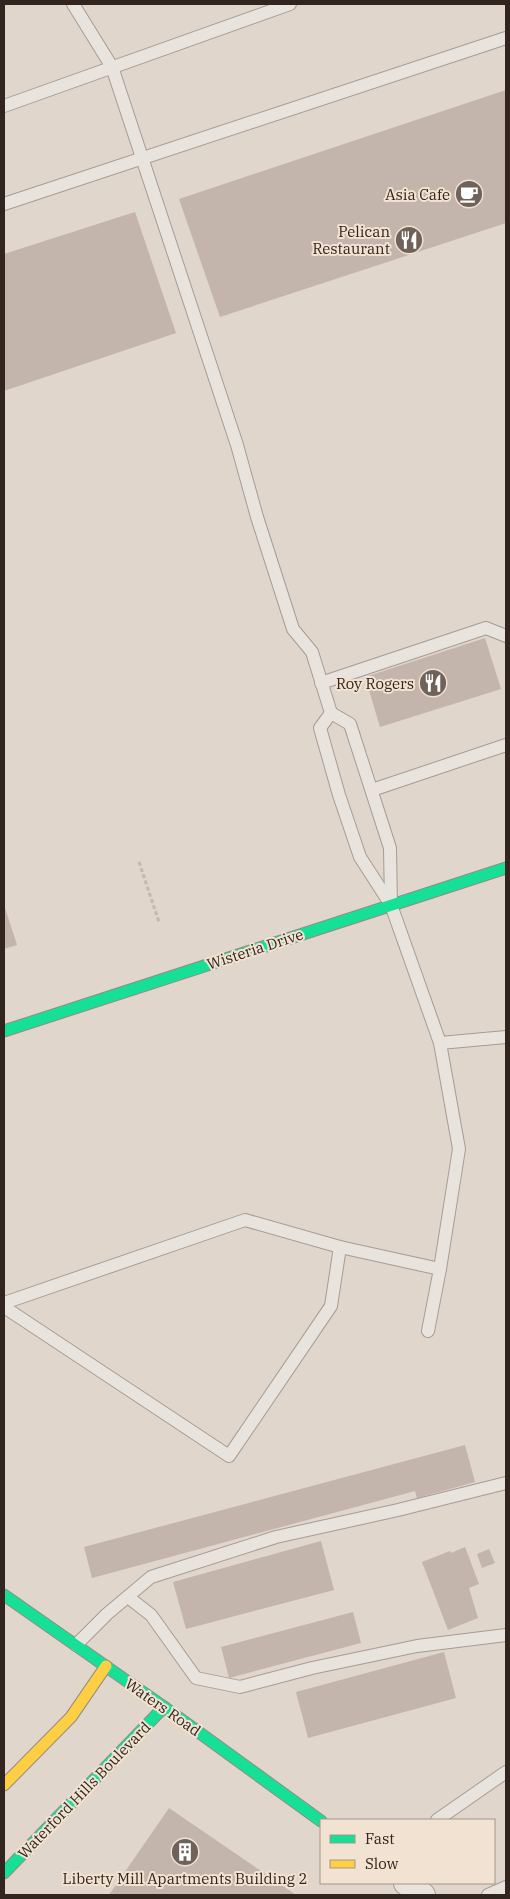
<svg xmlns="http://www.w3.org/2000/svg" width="510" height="1899" viewBox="0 0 510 1899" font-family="'IBM Plex Serif',serif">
<rect width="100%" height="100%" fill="#e0d6cb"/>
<!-- building -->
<g fill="#c3b4ac">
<polygon points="506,90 506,223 220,317 179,199"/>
<polygon points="135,212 176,333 4,391 4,254"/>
<polygon points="485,638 501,689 380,727 365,677"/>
<polygon points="4,905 17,945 4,949"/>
<polygon points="465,1445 475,1482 417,1498 415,1491 92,1578 84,1547"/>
<polygon points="321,1541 334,1590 186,1629 173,1582"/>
<polygon points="465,1547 479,1584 469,1588 478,1618 448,1630 422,1562 450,1551 451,1553"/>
<polygon points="489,1549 495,1563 482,1568 477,1554"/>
<polygon points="353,1612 361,1643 229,1678 221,1647"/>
<polygon points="444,1652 456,1698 308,1738 296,1692"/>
<polygon points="169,1808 296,1895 109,1895"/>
</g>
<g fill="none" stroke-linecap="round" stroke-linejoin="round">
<defs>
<g id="lane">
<polyline points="73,4 112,67 237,445 257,517 293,629 312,652 331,713 350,724 390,848 391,905"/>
<polyline points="4,106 290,4"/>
<polyline points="4,204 506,38"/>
<polyline points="321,683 486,628 506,636"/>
<polyline points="331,713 320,728 339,795 360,857 391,905 440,1043 506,1037"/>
<polyline points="372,790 506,745"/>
<polyline points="340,1247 440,1269"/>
<polyline points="4,1303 245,1220 340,1247 331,1306 229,1456 4,1307"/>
<polyline points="428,1331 440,1269 459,1149 440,1043"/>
<polyline points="128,1597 151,1615 196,1678 240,1687 312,1668 417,1646 506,1635"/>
<polyline points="76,1645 107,1614 151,1577 276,1537 398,1510 506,1483"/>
<polyline points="437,1820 506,1772"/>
<polyline points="488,1895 506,1887"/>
</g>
<polyline id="street" points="406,1883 423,1895"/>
<g id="fast">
<polyline points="4,1031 506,868"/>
<polyline points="4,1595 164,1707 321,1821"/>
<polyline points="4,1873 164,1707"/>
</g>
<polyline id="slow" points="4,1785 71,1717 106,1666"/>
</defs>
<!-- lane casing -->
<use href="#lane" stroke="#a59c95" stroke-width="14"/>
<!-- street casing -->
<use href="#street" stroke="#a59c95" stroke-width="26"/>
<!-- fast casing -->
<use href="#fast" stroke="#958b84" stroke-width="13"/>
<!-- slow casing -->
<use href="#slow" stroke="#958b84" stroke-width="13"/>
<!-- path -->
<polyline stroke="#c1bab4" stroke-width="3" stroke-dasharray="4 2.5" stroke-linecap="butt" points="139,862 159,922"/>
<!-- lane -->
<use href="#lane" stroke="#e8e3dc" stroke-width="12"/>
<!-- street -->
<use href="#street" stroke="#e8e3dc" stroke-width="24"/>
<!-- fast -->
<use href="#fast" stroke="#16e098" stroke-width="11"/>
<!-- slow -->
<use href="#slow" stroke="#ffcf43" stroke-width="11"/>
</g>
<!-- icons -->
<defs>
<symbol id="cafe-disc" viewBox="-11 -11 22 22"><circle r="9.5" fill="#6f625b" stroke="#f1e2d2"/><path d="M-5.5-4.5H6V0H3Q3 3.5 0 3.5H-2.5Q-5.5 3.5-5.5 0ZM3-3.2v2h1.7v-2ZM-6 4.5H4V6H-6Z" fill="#fff"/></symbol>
<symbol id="restaurant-disc" viewBox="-11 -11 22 22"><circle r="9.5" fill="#6f625b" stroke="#f1e2d2"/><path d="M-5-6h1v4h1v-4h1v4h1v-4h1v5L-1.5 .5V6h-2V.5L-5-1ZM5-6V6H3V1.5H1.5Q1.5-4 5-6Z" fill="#fff"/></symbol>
<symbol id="building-disc" viewBox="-11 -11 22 22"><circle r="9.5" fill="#6f625b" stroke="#f1e2d2"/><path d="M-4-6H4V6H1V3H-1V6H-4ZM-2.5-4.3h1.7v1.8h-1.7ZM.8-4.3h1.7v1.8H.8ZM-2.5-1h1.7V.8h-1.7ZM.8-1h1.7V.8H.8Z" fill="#fff"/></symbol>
</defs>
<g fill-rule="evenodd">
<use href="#cafe-disc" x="453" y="178" width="32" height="32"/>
<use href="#restaurant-disc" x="393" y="224" width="32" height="32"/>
<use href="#restaurant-disc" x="417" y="667" width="32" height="32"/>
<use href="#building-disc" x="169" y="1836" width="32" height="32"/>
</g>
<g text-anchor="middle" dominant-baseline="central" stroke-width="4" stroke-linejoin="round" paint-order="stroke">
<!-- poi labels -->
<g font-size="15" fill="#32241e" stroke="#f1e2d2" text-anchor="end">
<text x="450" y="194">Asia Cafe</text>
<text x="390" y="231">Pelican<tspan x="390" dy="17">Restaurant</tspan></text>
<text x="414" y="683">Roy Rogers</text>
<text x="185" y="1878" text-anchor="middle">Liberty Mill Apartments Building 2</text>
</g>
<!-- street labels -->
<g font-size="15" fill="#32241e" stroke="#f1e2d2">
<text transform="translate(255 949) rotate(-18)">Wisteria Drive</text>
<text transform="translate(163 1707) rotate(35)">Waters Road</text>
<text transform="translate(84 1790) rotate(-46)">Waterford Hills Boulevard</text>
</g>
</g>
<!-- border -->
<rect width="510" height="1899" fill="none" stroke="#32241e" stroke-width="10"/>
<!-- legend -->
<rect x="320" y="1819" width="175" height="65" fill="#f1e2d2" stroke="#a5968a"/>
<rect x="330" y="1835" width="25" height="8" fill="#16e098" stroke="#a5968a"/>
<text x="365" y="1844" font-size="15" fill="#32241e">Fast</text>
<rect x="330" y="1860" width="25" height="8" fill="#ffcf43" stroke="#a5968a"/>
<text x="365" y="1869" font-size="15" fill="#32241e">Slow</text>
</svg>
